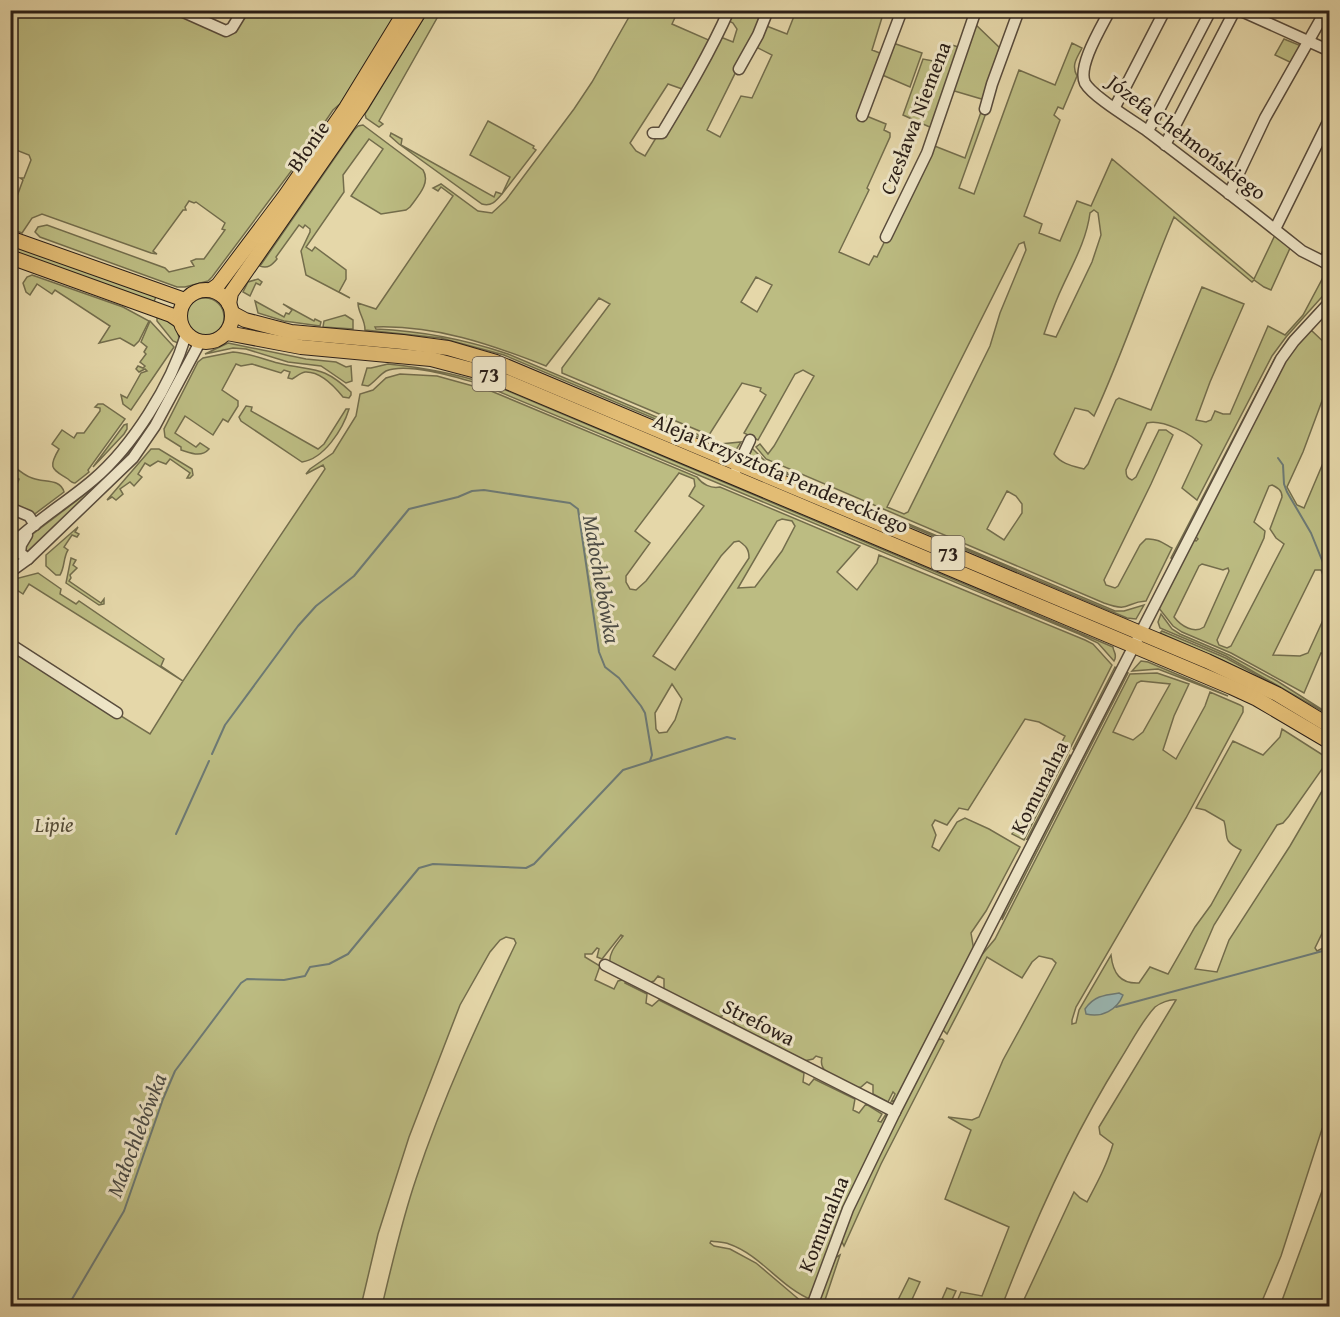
<svg xmlns="http://www.w3.org/2000/svg" width="1340" height="1317" viewBox="0 0 1340 1317" font-family="'Gentium Book Plus',serif">
<rect width="100%" height="100%" fill="#e5d7a9"/>
<filter id="stains"><feTurbulence type="fractalNoise" baseFrequency=".00333" numOctaves="4"/><feColorMatrix values="0 0 0 0 .2 0 0 0 0 .09 0 0 0 0 .02 0 0 0 .5 -.17"/></filter>
<radialGradient id="worn" r=".72"><stop offset=".6" stop-color="#630" stop-opacity="0"/><stop offset="1" stop-color="#630" stop-opacity=".3"/></radialGradient>
<!-- green -->
<g fill="#bcbc82" stroke="#736d4c" stroke-width="1.5" fill-rule="evenodd">
<path d="M633 10 678 11 672 24 711 41 685 90 668 84 630 143 636 151 645 156 718 36 733 42 737 29 733 23 727 20 731 11H766L707 130 720 137 741 96 752 98 772 55 754 46 764 25 787 34 796 11H884L872 50 885 55 864 115 886 124 884 130 890 133V137L867 188 869 190 839 252 869 265 874 256 877 257 932 145 965 158 982 109 987 110 959 188 974 194 1019 70 1055 85 1072 43 1082 48C1077 58 1071 65 1077 76L1063 109 1058 107 1054 115 1060 120 1024 216 1042 224 1039 233 1060 241 1077 201 1091 206 1112 159 1254 279 1276 233 1291 246 1271 290 1264 287 1254 280 1252 282 1174 217C1146 283 1124 351 1094 416L1088 411 1075 408 1054 454C1061 464 1073 466 1084 469L1088 464 1116 400 1119 398 1151 410 1202 287 1244 304 1210 382 1196 420 1206 422 1211 420 1215 411 1223 414H1230L1268 326 1285 335 1303 315 1327 270 1330 273 1329 289 1286 337 1272 356 1197 500 1182 488 1202 445C1191 434 1163 419 1147 423L1126 470C1126 476 1127 478 1132 480L1136 477 1159 430H1166L1173 435 1151 484 1104 580 1106 585 1115 588 1118 586 1140 545 1146 539C1157 538 1163 543 1172 548L1146 601C1125 602 1131 613 1104 603L766 459 756 447 760 444 768 454 774 446 814 376 803 370 795 374 758 440 744 433 766 395 760 391 761 388 742 383 709 435 562 373V368L610 304 599 298 546 366C490 344 435 325 375 327L376 329C422 331 464 339 508 354L720 444 741 442 736 450 724 448 504 355 441 338 365 330C365 319 358 313 358 303L376 309 453 196 441 187 438 191 433 188 441 184 478 211 492 213 506 200 574 109 592 82ZM1094 210 1098 213 1101 235 1092 262 1056 337 1044 334C1048 323 1052 311 1057 299 1069 270 1086 244 1090 213ZM1024 242 1026 250 1000 313 990 346 908 512 904 514 887 507 1019 244ZM756 277 772 285 757 312 741 302ZM1007 491 1016 496 1022 504V513L1004 540 987 529Z"/>
<polygon points="10,11 171,11 221,33 247,11 398,11 341,103 333,110 295,166 212,277 208,281 185,287 177,287 40,237 35,232 38,227 47,225 165,268 169,272 194,266 191,261 196,259 204,259 225,230 222,229 225,223 196,202 194,203 189,201 185,207 186,210 183,210 153,251 157,254 151,253 42,214 32,218 22,233 11,229 11,204 16,199 23,180 20,178 24,178 31,160 29,155 11,148"/>
<polygon points="428,11 441,11 379,121 383,124 379,127 366,118 365,114"/>
<polygon points="974,23 1002,50 985,100 951,90"/>
<polygon points="1284,39 1304,47 1294,64 1275,55"/>
<polygon points="893,43 922,53 910,87 880,74"/>
<polygon points="945,43 962,48 934,129 903,115 923,59 944,63 940,56"/>
<path d="M488 121 534 146 533 148 536 150 502 194C496 201 491 207 482 204L399 144 390 136 391 133 402 139 401 145 494 197 496 192 502 194 510 177 470 155Z"/>
<path d="M363 125 423 170C431 183 418 196 410 207L406 210 381 214 351 196 383 149 369 139 343 175 344 192 306 247 312 251 315 247 346 270V279L339 292 350 298 306 275 301 251 310 232V229L305 225 303 228 299 225 276 257 277 259C272 265 268 269 260 266L354 130 358 126Z"/>
<polygon points="10,242 157,294 153,304 11,253"/>
<polygon points="32,275 123,307 149,321 139,341 134,346 120,338 99,343 110,326 55,290 52,294 37,284 30,295 26,292 23,283 27,277"/>
<polygon points="258,279 262,282 260,285 256,283 250,296 243,292 248,282"/>
<polygon points="1329,295 1329,298 1289,343 1174,560 1171,558 1275,358 1288,339"/>
<circle cx="205" cy="317" r="19"/>
<polygon points="255,301 284,317 286,313 289,314 292,310 283,304 314,321 315,319 321,322 320,326 284,321 258,313"/>
<path d="M157 314C170 321 182 326 178 343L173 341 157 321Z"/>
<polygon points="345,315 353,320 353,329 323,327 324,321"/>
<polygon points="150,321 174,347 131,410 123,404 121,395 127,398 141,373 147,371 145,369 139,372 136,369 138,366 143,368 145,366 140,362 146,354 144,352 147,347 141,342"/>
<path d="M1309 331H1312L1329 347V382L1303 452 1287 487 1297 505 1304 508 1329 449V590L1321 570H1315L1273 655 1300 656 1308 653 1329 607V656L1321 653 1304 693 1231 653 1182 632 1173 626 1158 607 1193 539 1196 541 1198 539 1195 536 1288 354ZM1272 485C1278 488 1282 490 1282 497L1270 529 1276 538 1284 544 1231 646 1227 648 1219 645 1217 640 1264 538 1265 531 1254 522 1269 486ZM1202 564 1223 570 1228 568 1229 571 1204 627C1194 634 1181 626 1174 617L1199 566Z"/>
<polygon points="228,343 306,359 336,362 346,367 351,366 352,381 346,383 321,366 288,362 246,349 233,348 205,354"/>
<path d="M233 352C249 353 263 359 278 363 314 372 321 364 351 392V395L349 398 343 397C335 387 320 371 305 372 300 373 296 377 292 379L288 378 290 372 284 370 281 373 252 364 241 366 236 364 222 390 238 401V406L228 422 223 419 213 435 185 416 175 433 196 447 200 443 209 449C201 458 191 453 181 450V447L165 437 164 429 198 362 203 358Z"/>
<path d="M183 355 187 356 158 412 127 457 29 552 24 549 30 536C66 508 106 482 134 445 155 417 169 386 183 355Z"/>
<path d="M388 364C429 368 467 376 506 390L1113 647C1113 652 1118 654 1114 661L1098 643 1079 634 483 385C459 378 408 362 386 371 379 375 375 382 368 386L362 385 367 368H371Z"/>
<path d="M400 374 437 376 491 391 697 477C702 484 711 489 720 487L860 546 837 572 857 590 877 563 879 555 1085 640 1093 644 1112 665 1024 840 1012 834 1065 736 1039 722 1025 719 968 810 959 808 947 825 935 820 932 825 936 835 932 847 939 851 957 822 965 818 989 829 1020 847 986 911 971 933 974 951 896 1100 891 1102 895 1094 893 1092 888 1102 873 1094V1085L867 1082 861 1087 857 1088C845 1082 817 1075 822 1058L816 1056 813 1059 804 1061 737 1027 732 1019 734 1014 728 1010 722 1016 717 1017 668 993 664 989V979L658 976 654 981 648 983 610 964C608 953 617 944 623 936L621 935 602 959 597 957 599 949 597 948 592 954H585V957L600 966 595 980 614 989 618 981 626 979 625 983 647 994 646 1003 652 1006 659 1000 804 1073 803 1082 809 1085 814 1079 855 1099 853 1110 859 1113 866 1104 882 1114 878 1121 881 1122 886 1114 887 1119 812 1300C781 1288 761 1255 729 1244 724 1242 716 1242 711 1241L710 1243 714 1246 730 1249 756 1263 802 1302 809 1306H382C392 1264 402 1220 416 1179 443 1098 479 1020 516 943L514 939 506 937 500 940 490 952 460 1005 409 1137 378 1234 361 1306H11L10 647 150 734 183 681 29 584 23 594 11 586V580L38 573 61 589 60 594 76 604 79 601 164 659 161 666 183 681 325 469 323 465 306 474 310 469 333 453 356 416 360 394 373 390 386 378ZM679 473 694 479 695 486 689 496 704 506 646 581 636 590 630 589 626 582V576L650 543 635 531ZM782 519 792 521 795 526 782 551 755 587 738 588 777 521ZM739 541C746 546 749 549 749 558L675 670 653 656 721 556 734 542ZM672 684 682 699 675 720 667 732 659 733 656 729 655 713Z"/>
<path d="M98 404H103L125 419 88 470 89 472 75 483C72 483 70 481 68 479 53 469 47 469 59 449L52 444 62 430 74 438 77 433H84L100 411V408L95 407Z"/>
<path d="M246 406 252 407 251 411 318 449 324 444 346 409H349C343 429 324 459 302 462L241 421 239 417Z"/>
<polygon points="127,424 127,429 124,434 93,467 124,425"/>
<polygon points="752,448 769,465 1115,611 1124,611 1144,605 1136,619 1127,618 751,459 750,454"/>
<polygon points="151,449 159,449 192,469 193,475 190,478 187,478 190,473 170,459 166,464 158,461 150,466 145,463 138,474 142,477 134,486 130,482 120,489 123,494 116,500 112,497 107,500"/>
<path d="M11 464C17 469 25 476 32 478 44 483 60 478 64 492L32 516 11 505 12 498 19 479 15 477 13 479H11Z"/>
<polygon points="753,474 1066,608 1035,599 751,480"/>
<path d="M78 527 75 532 79 534 77 537 72 535 64 547 68 550C63 558 65 567 60 575H56L46 566V555Z"/>
<polygon points="71,558 76,560 73,565 77,568 70,575 71,578 69,581 101,603 104,599 104,604 99,605 66,583"/>
<polygon points="1161,614 1172,629 1180,634 1229,655 1277,681 1329,714 1329,715 1226,656 1160,628 1158,622"/>
<polygon points="1162,631 1226,658 1277,686 1329,718 1224,661 1160,633"/>
<polygon points="1141,661 1148,662 1228,696 1158,669 1132,671"/>
<polygon points="1115,667 1118,669 1076,751 1073,749"/>
<polygon points="1125,672 1128,673 1002,920 1006,904"/>
<path d="M1157 673 1189 684 1174 716 1163 750 1176 759 1205 706 1210 692 1240 705 1243 707V712L1186 818 1076 1007 1072 1020V1024L1076 1023 1079 1010 1111 955C1113 973 1120 984 1139 983L1150 967 1168 974 1195 927 1211 905 1241 850C1221 840 1229 837 1224 821L1205 810 1196 808 1233 741 1263 755 1280 737 1282 729 1329 759V771L1322 769 1289 816 1283 823 1277 825 1214 925 1195 969 1217 972 1229 940 1290 846 1329 779V919L1315 948 1317 951 1329 945V1116L1322 1129 1281 1256 1260 1306H1021L1074 1192 1080 1198 1087 1202C1097 1183 1107 1165 1113 1144L1100 1134 1099 1127 1176 1000C1170 999 1160 1003 1155 1007 1141 1022 1131 1043 1120 1060 1072 1137 1034 1222 1002 1306H955L961 1292 982 1296 1009 1227 945 1199 971 1130 948 1117 972 1120 979 1117 1003 1060 1056 963 1052 959 1039 956 1032 962 1022 978 987 957 947 1034 942 1029 980 957 995 939 1130 674ZM1141 681 1170 684 1143 732 1133 740 1113 732 1137 683Z"/>
<polygon points="1070,755 1073,757 1031,838 1027,839"/>
<polygon points="942,1039 944,1041 881,1164 844,1246 840,1238 854,1201 936,1040"/>
<polygon points="1329,1172 1329,1306 1280,1306"/>
<polygon points="840,1255 823,1306 817,1306 833,1259"/>
<polygon points="909,1278 920,1282 909,1306 895,1306"/>
<polygon points="947,1288 956,1291 949,1306 939,1306"/>
</g>
<!-- water -->
<path fill="#9ab7b3" stroke="#6d7a75" stroke-width="1.5" d="M1119 993 1123 995C1117 1010 1102 1018 1086 1014L1085 1009C1094 996 1104 995 1119 993Z"/>
<g fill="none" stroke-linecap="round" stroke-linejoin="round">
<!-- stream -->
<g stroke="#6d7a75" stroke-width="2">
<polyline points="1278,458 1283,465 1284,484 1287,492 1311,533 1330,580"/>
<polyline points="1330,622 1323,640 1327,702 1330,707"/>
<polyline points="212,754 225,725 298,626 316,606 354,576 409,509 458,497 472,491 484,490 570,503 578,509 599,652 605,667 619,678 641,706 645,713 652,755 650,761"/>
<polyline points="176,834 209,761"/>
<polyline points="1116,1007 1330,949"/>
<polyline points="68,1306 124,1211 163,1099 175,1071 241,983 247,979 284,980 305,976 310,967 329,964 348,954 419,868 433,864 526,868 534,864 623,770 727,737 735,739"/>
</g>
<defs>
<g id="minor">
<polyline points="179,10 226,31 232,28 243,10"/>
<path d="M1110 10C1102 26 1077 66 1085 83 1093 97 1132 120 1146 130 1199 170 1251 210 1302 251L1330 265"/>
<polyline points="1239,10 1330,51"/>
<polyline points="739,69 758,35 768,10"/>
<polyline points="1115,107 1165,10"/>
<polyline points="985,109 992,84 1019,10"/>
<polyline points="862,116 902,10"/>
<polyline points="1148,131 1211,10"/>
<path d="M653 133H662C686 93 710 53 729 10"/>
<polyline points="1165,145 1235,10"/>
<polyline points="1229,194 1265,118 1326,10"/>
<polyline points="1275,229 1330,118"/>
<polyline points="886,237 927,153 976,10"/>
<polyline points="1324,262 1330,249"/>
<polyline points="736,470 750,440"/>
<polyline points="10,508 29,516 35,525"/>
<polyline points="27,535 21,545 20,553 28,559"/>
<path d="M10 546C35 521 66 503 93 480 133 446 171 385 186 335"/>
<polyline points="10,572 28,559 133,458 155,426 200,342"/>
<polyline points="10,644 117,713"/>
<polyline points="605,965 895,1112"/>
<polyline points="812,1306 848,1209 895,1112 1281,359 1294,341 1330,302"/>
</g>
<g id="major">
<polyline points="10,238 185,300"/>
<polyline points="10,257 171,315 180,321"/>
<circle cx="206" cy="316" r="26"/>
<polyline points="211,290 218,285 285,196 346,108 406,10"/>
<polyline points="229,304 231,293 361,106 420,10"/>
<polyline points="232,313 245,320 291,332 403,342 448,348 496,362 1207,661 1277,694 1330,726"/>
<polyline points="227,333 301,347 431,359 488,374 1231,687 1257,699 1330,742"/>
</g>
</defs>
<!-- minor casing -->
<use href="#minor" stroke="#594c3c" stroke-width="13"/>
<!-- major casing -->
<use href="#major" stroke="#2a1e17" stroke-width="16"/>
<!-- minor -->
<use href="#minor" stroke="#eee5c7" stroke-width="10"/>
<!-- major -->
<use href="#major" stroke="#e2bc74" stroke-width="14"/>
</g>
<g text-anchor="middle" dominant-baseline="central" stroke-width="6" stroke-linejoin="round" paint-order="stroke">
<!-- shield labels -->
<g fill="#eee5c7" stroke="#655a4c" stroke-width="1.5">
<rect x="472.5" y="357" width="33" height="34" rx="4.5"/>
<rect x="931.5" y="536" width="33" height="34" rx="4.5"/>
</g>
<g font-size="20" font-weight="bold" fill="#2a1e17">
<text x="489" y="374">73</text>
<text x="948" y="553">73</text>
</g>
<!-- street labels -->
<g font-size="21" fill="#2a1e17" stroke="#eee5c7">
<text transform="translate(915 118) rotate(-69)">Czesława Niemena</text>
<text transform="translate(1187 137) rotate(37)">Józefa Chełmońskiego</text>
<text transform="translate(308 146) rotate(-55)">Błonie</text>
<text transform="translate(781 473) rotate(23)">Aleja Krzysztofa Pendereckiego</text>
<text transform="translate(1039 787) rotate(-63)">Komunalna</text>
<text transform="translate(759 1022) rotate(27)">Strefowa</text>
<text transform="translate(823 1224) rotate(-68)">Komunalna</text>
</g>
<!-- park labels -->
<g font-size="21" font-style="italic" fill="#564d37" stroke="#eee5c7">
<text x="54" y="824">Lipie</text>
</g>
<!-- water labels -->
<g font-size="22" font-style="italic" fill="#4c4c46" stroke="#eee5c7">
<text transform="translate(602 579) rotate(80)">Małochlebówka</text>
<text transform="translate(136 1135) rotate(-69)">Małochlebówka</text>
</g>
</g>
<!-- margin -->
<rect width="1340" height="1317" fill="none" stroke="#e5d7a9" stroke-width="36"/>
<rect x="12" y="12" width="1316" height="1293" fill="none" stroke="#2a1e17" stroke-width="3"/>
<rect x="18" y="18" width="1304" height="1281" fill="none" stroke="#2a1e17" stroke-width="1.5"/>
<rect width="100%" height="100%" filter="url(#stains)"/>
<rect width="100%" height="100%" fill="url(#worn)"/>
</svg>
